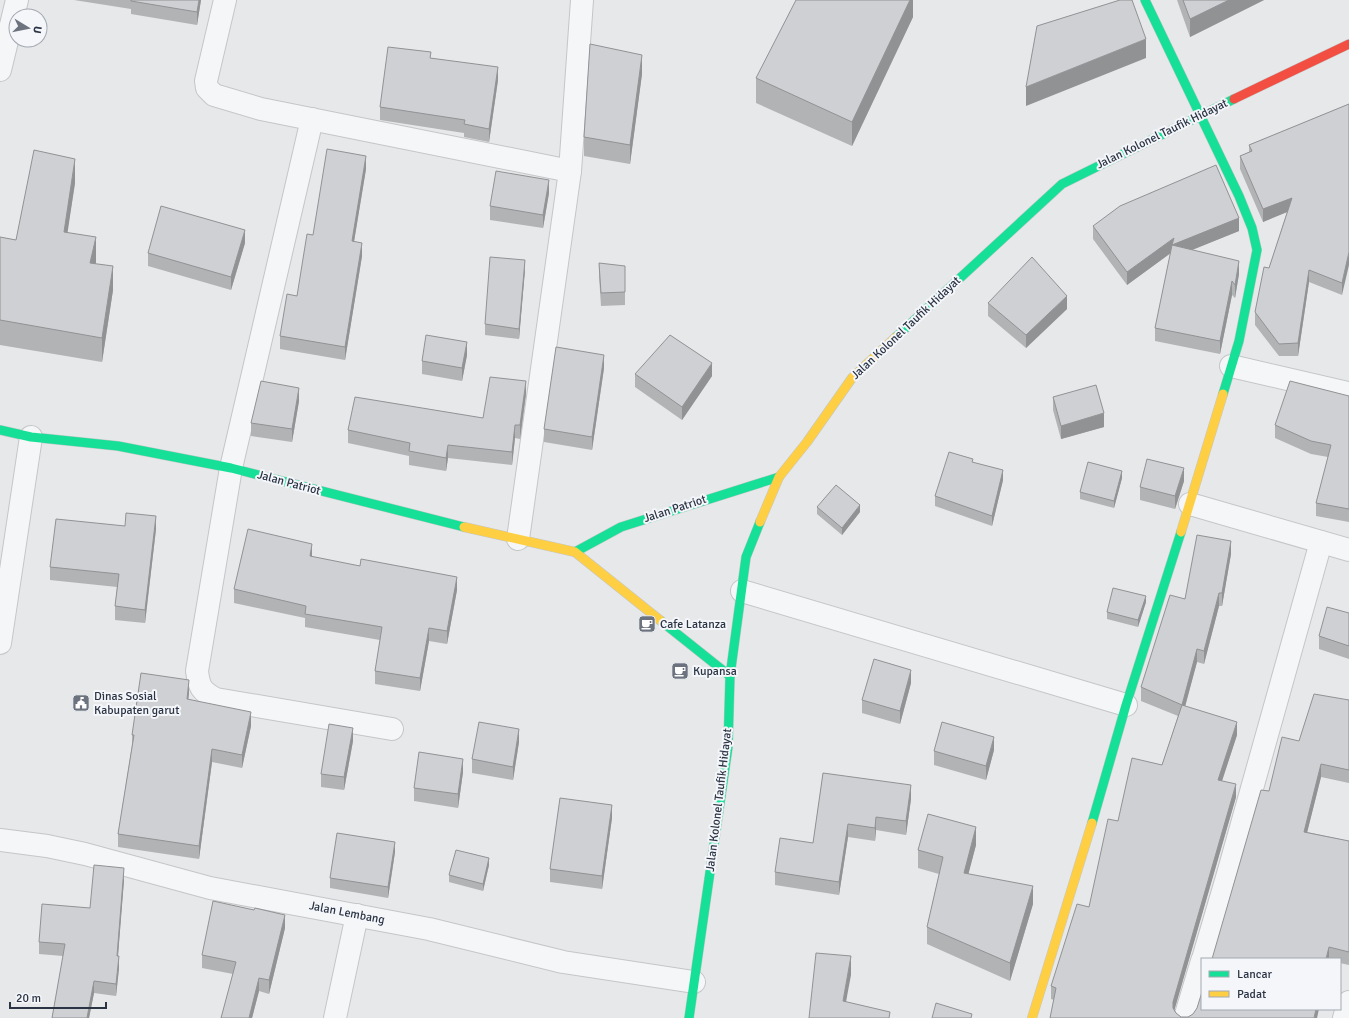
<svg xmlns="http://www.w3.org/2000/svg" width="1349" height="1018" viewBox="0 0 1349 1018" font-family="Signika,sans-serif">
<rect width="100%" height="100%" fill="#e6e8ea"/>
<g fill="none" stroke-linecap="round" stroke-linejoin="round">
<defs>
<g id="street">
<polyline points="225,0 206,81 207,88 214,95 261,109 570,171"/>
<polyline points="0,70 17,0"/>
<path d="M312 119 231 468 197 671C199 687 201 691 216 699L392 729"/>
<polyline points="1231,366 1348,393"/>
<polyline points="1190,504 1349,550"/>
<polyline points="518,539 570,171 582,0"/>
<polyline points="742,591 1126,705"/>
<polyline points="0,643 31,437"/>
<polyline points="0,840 47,846 85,854 210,888 429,929 563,962 694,982"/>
<polyline points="1203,959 1228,874 1321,542"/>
<polyline points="335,1018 357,915"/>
<polyline points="1185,1018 1202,961"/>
<polyline points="1344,1018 1349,1002"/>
</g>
<g id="fast">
<polyline points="1145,0 1239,196 1252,228 1257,250 1239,341 1223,394"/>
<polyline points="896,337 1062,184 1234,99"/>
<polyline points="0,430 31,437 118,446 231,468 464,527"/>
<polyline points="575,552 621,527 779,477"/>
<polyline points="661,621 730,676"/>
<polyline points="1092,823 1126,705 1181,532"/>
<polyline points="689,1018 728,747 730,676 746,557 760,522"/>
</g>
<g id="slow">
<polyline points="760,522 779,477 807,442 852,378 896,337"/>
<polyline points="464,527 575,552 661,621"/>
<polyline points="1181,532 1223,394"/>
<polyline points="1032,1018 1092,823"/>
</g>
<polyline id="jam" points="1234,99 1349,44"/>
</defs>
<!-- street casing -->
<use href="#street" stroke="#c4c6c8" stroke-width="24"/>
<!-- fast casing -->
<use href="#fast" stroke="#c4c6c8" stroke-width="10"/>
<!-- slow casing -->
<use href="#slow" stroke="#c4c6c8" stroke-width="10"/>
<!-- jam casing -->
<use href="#jam" stroke="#c4c6c8" stroke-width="10"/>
<!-- street -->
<use href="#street" stroke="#f5f6f7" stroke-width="22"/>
<!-- fast -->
<use href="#fast" stroke="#16e098" stroke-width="9"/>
<!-- slow -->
<use href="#slow" stroke="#ffcf43" stroke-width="9"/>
<!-- jam -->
<use href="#jam" stroke="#f24e42" stroke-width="9"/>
</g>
<!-- wall -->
<g fill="#b1b3b5">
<polygon points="74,0 201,0 197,25 131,14 131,9"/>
<polygon points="913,0 913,17 852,146 756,103 756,78"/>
<polygon points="1177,0 1264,0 1190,37"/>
<polygon points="431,58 498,80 489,142 464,137 464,133 380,120 380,107"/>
<polygon points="642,74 630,164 584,156 584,137"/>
<polygon points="1349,104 1342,295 1309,282 1298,356 1279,356 1255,325 1255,312 1287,212 1263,222 1240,169 1240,156 1249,152 1249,145"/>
<polygon points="366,169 354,241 362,256 345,360 280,349 280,336 297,296 313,235"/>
<polygon points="75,183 67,232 96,262 96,264 113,290 102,362 0,345 0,237 16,240"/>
<polygon points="549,193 543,228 490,220 490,206"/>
<polygon points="1093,226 1239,231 1192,250 1239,274 1235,298 1232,295 1220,354 1155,341 1155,328 1171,253 1127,285 1093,239"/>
<polygon points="245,243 231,290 148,266 148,253"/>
<polygon points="599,263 625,292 625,305 601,306 599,276"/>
<polygon points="525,270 519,339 485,335 485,324"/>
<polygon points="988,303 1067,309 1026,348 988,316"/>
<polygon points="467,355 462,381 422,374 422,361"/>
<polygon points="604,368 592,450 544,442 544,429"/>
<polygon points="635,374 712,376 682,420 635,387"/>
<polygon points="526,394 520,439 515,438 512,465 448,458 446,471 409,465 409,456 348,443 348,430 483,418"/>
<polygon points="1349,396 1349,522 1316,516 1316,503 1328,457 1311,454 1275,438 1275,425"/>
<polygon points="1053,397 1104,427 1061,439 1053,410"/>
<polygon points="299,401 292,442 251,436 251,423"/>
<polygon points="973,463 1003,480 992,526 935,506 935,496"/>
<polygon points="1122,478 1114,508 1080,499 1080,492"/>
<polygon points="1184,481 1175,509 1140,500 1140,487"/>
<polygon points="817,507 860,512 842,535 817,514"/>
<polygon points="156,529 145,623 115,620 115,606 117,587 50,580 50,567"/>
<polygon points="1231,554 1222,606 1219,606 1204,664 1197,662 1185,706 1237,735 1222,781 1236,797 1174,1010 1176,1013 1181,1017 1188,1017 1050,1018 1054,1000 1051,999 1051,986 1089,907 1118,821 1162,765 1178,716 1141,701 1141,687 1185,599"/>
<polygon points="312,557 457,590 447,644 429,641 420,691 375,684 375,671 380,640 305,627 305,618 234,603 234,589"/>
<polygon points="1146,602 1138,627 1107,619 1107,612"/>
<polygon points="1349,613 1349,659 1319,649 1319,636"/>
<polygon points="911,683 900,724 862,713 862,700"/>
<polygon points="189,693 188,700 251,726 242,768 212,762 199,859 118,847 118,834 132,745 132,735"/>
<polygon points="1349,700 1349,783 1321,777 1307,832 1349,841 1349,965 1340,963 1340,959 1212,959 1269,791 1299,741"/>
<polygon points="353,741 344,790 321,787 321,774"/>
<polygon points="519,742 513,780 472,773 472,759"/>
<polygon points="994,750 986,780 934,765 934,751"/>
<polygon points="463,772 458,808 414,801 414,788"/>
<polygon points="823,773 911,799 906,835 876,830 875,841 848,837 839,895 775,885 775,872 813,843"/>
<polygon points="612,818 602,889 550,882 550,869"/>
<polygon points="976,845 968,874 1033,904 1010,981 927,944 927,927 939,874 918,868 918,850"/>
<polygon points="395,852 388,898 330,888 330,878"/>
<polygon points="489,865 483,891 449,882 449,875"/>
<polygon points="124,880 118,956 119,968 116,996 94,993 89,1018 52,1018 63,956 39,954 39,942 90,908"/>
<polygon points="285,928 269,994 259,991 252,1018 221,1018 233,974 202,968 202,955"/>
</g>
<!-- shaded-wall -->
<g fill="#909294">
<polygon points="199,0 201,0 197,25 197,12"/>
<polygon points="910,0 913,0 913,17 852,146 852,122"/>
<polygon points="1229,0 1264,0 1190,37 1190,19"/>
<polygon points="1146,39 1146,58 1026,106 1026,87"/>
<polygon points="642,55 642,74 630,164 630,145"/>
<polygon points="498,67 498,80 489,142 489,129"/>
<polygon points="366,156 366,169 352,254 352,241"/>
<polygon points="75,159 75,183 64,256 64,232"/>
<polygon points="549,180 549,193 543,228 543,215"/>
<polygon points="1292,198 1292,210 1263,222 1263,209"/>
<polygon points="1239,218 1239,231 1172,258 1172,252 1127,285 1127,272 1174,238"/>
<polygon points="245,230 245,243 231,290 231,277"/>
<polygon points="96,237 96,262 90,287 90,263"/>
<polygon points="362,243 362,256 345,360 345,347"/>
<polygon points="1349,252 1349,265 1342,295 1342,283"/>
<polygon points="525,260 525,270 519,339 519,329"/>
<polygon points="1239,261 1239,274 1235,298 1235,285"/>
<polygon points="113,266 113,290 102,362 102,338"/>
<polygon points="1309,270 1309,282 1298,356 1298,343"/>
<polygon points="1232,281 1232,295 1220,354 1220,341"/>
<polygon points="1067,296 1067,309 1026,348 1026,335"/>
<polygon points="467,342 467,355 462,381 462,368"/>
<polygon points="604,355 604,368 592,450 592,437"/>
<polygon points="712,363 712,376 682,420 682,407"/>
<polygon points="526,381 526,394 520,439 520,425"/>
<polygon points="299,388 299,401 292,442 292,429"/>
<polygon points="1104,413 1104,427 1061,439 1061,426"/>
<polygon points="515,425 515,438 512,465 512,452"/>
<polygon points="448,445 448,458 446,471 446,458"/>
<polygon points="1184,468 1184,481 1175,509 1175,496"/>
<polygon points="1003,470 1003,480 992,526 992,516"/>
<polygon points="1122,471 1122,478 1114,508 1114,501"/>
<polygon points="860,505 860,512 842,535 842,528"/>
<polygon points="156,516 156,529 145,623 145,610"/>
<polygon points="1231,541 1231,554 1222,606 1222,593"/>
<polygon points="312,544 312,557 310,556"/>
<polygon points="457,577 457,590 447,644 447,631"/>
<polygon points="1219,593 1219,606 1204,664 1204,651"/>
<polygon points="1146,596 1146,602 1138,627 1138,620"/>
<polygon points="429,628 429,641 420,691 420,678"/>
<polygon points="1197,649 1197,662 1182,718 1182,705"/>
<polygon points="911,670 911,683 900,724 900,711"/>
<polygon points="189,680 189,693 187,713 187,699"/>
<polygon points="251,712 251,726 242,768 242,755"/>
<polygon points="1237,722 1237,735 1218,793 1218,780"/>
<polygon points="353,728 353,741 344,790 344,777"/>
<polygon points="519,729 519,742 513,780 513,767"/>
<polygon points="994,737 994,750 986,780 986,766"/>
<polygon points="212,749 212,762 199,859 199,846"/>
<polygon points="463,759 463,772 458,808 458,794"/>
<polygon points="1321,764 1321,777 1304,845 1304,832"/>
<polygon points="1236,784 1236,797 1173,1015 1173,1002"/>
<polygon points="911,785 911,799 906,835 906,821"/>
<polygon points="612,805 612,818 602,889 602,876"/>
<polygon points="876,817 876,830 875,841 875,828"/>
<polygon points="848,824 848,837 839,895 839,882"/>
<polygon points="976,827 976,845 964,891 964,873"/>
<polygon points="395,842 395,852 388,898 388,887"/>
<polygon points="489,858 489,865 483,891 483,884"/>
<polygon points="124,868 124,880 117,968 117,956"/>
<polygon points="1033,886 1033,904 1010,981 1010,963"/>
<polygon points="285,915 285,928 269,994 269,980"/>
<polygon points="1329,947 1329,959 1326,959"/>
<polygon points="119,956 119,968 116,996 116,984"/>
<polygon points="851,956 851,975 843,1018 843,1001"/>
<polygon points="259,978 259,991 252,1018 249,1018"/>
<polygon points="94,981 94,993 89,1018 87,1018"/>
<polygon points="1316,1009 1319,1009 1317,1018 1314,1018"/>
</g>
<!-- building -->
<g fill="#ced0d3" stroke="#909294">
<polygon points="131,0 199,0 197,12 131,1"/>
<polygon points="796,0 910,0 852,122 756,78"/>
<polygon points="1120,0 1132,0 1146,39 1026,87 1037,26"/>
<polygon points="1183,0 1229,0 1190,19"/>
<polygon points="590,44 642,55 630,145 584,137"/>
<polygon points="388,47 431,52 430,58 498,67 489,129 464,124 465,120 380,107"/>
<polygon points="1349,104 1349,252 1342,283 1309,270 1298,343 1279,344 1255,312 1264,267 1269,268 1292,198 1263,209 1240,156 1252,151 1249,145"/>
<polygon points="327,149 366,156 352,241 362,243 345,347 280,336 287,294 297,296 307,234 313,235"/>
<polygon points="34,150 75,159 64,232 96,237 90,263 113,266 102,338 0,320 0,237 16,240"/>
<polygon points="1216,165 1239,218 1172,245 1174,238 1127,272 1093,226 1120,206"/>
<polygon points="496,171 549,180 543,215 490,206"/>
<polygon points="161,206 245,230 231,277 148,253"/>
<polygon points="1172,245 1239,261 1235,285 1232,281 1220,341 1155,328"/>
<polygon points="490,257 525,260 519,329 485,324"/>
<polygon points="1032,257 1067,296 1026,335 988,303"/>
<polygon points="599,263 625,266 625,292 601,293"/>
<polygon points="426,335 467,342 462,368 422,361"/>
<polygon points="670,335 712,363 682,407 635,374"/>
<polygon points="556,347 604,355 592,437 544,429"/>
<polygon points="490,377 526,381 520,425 515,425 512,452 448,445 446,458 409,451 410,443 348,430 355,397 483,418"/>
<polygon points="261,381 299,388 292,429 251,423"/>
<polygon points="1290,381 1349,396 1349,509 1316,503 1331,445 1311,441 1275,425"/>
<polygon points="1096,385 1104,413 1061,426 1053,397"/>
<polygon points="949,452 973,459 972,462 1003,470 992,516 935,496"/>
<polygon points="1147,459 1184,468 1175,496 1140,487"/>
<polygon points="1088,462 1122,471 1114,501 1080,492"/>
<polygon points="836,485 860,505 842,528 817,507"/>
<polygon points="126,513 156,516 145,610 115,606 119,574 50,567 56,519 125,526"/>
<polygon points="248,529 312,544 310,556 360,566 361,559 457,577 447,631 429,628 420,678 375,671 382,627 305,614 306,606 234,589"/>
<polygon points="1197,535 1231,541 1222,593 1219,593 1204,651 1197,649 1182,705 1141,687 1170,595 1185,599"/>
<polygon points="1113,588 1146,596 1138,620 1107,612"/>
<polygon points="1327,607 1349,613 1349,646 1319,636"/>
<polygon points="874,659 911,670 900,711 862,700"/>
<polygon points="141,673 189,680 187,699 251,712 242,755 212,749 199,846 118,834 134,735 132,735"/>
<polygon points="1314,694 1349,700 1349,770 1321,764 1304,832 1349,841 1349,952 1329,947 1326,959 1212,959 1261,790 1269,791 1282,737 1299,741"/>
<polygon points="1182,705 1237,722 1218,780 1236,784 1173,1002 1173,1008 1176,1013 1181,1017 1188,1017 1193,1014 1197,1008 1202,992 1202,1009 1316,1009 1314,1018 1050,1018 1056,988 1051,986 1077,904 1089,907 1108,819 1118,821 1132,758 1162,765"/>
<polygon points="479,722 519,729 513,767 472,759"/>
<polygon points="942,722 994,737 986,766 934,751"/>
<polygon points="329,724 353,728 344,777 321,774"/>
<polygon points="419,752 463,759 458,794 414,788"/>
<polygon points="823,773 911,785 906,821 876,817 875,828 848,824 839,882 775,872 780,838 813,843"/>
<polygon points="560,798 612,805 602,876 550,869"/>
<polygon points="928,814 976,827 964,873 1033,886 1010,963 927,927 943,857 918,850"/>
<polygon points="337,833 395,842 388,887 330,878"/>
<polygon points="456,850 489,858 483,884 449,875"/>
<polygon points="94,865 124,868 117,956 119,956 116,984 94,981 87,1018 52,1018 65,944 39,942 42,904 90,908"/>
<polygon points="213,901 254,910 255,908 285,915 269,980 259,978 249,1018 221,1018 236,962 202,955"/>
<polygon points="816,953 851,956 843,1001 890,1012 889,1018 809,1018"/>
<polygon points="936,1003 972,1014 971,1018 932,1018"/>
</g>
<!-- icons -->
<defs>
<symbol id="cafe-square" viewBox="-11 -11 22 22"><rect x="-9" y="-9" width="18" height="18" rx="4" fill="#6c737f" stroke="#f4f6f9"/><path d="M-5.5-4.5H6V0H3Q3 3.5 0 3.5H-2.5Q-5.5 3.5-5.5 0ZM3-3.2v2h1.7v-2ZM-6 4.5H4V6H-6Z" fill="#fff"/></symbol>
<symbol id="civic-square" viewBox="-11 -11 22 22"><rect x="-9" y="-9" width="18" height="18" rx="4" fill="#6c737f" stroke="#f4f6f9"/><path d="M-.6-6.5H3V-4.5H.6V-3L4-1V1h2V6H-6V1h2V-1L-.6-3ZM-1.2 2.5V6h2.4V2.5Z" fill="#fff"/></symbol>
</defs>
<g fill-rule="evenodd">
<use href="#cafe-square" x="637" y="614" width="20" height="20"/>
<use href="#cafe-square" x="670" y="661" width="20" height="20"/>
<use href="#civic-square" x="71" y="693" width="20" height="20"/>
</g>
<g text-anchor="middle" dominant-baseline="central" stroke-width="4" stroke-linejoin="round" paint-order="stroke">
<!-- street labels -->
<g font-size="12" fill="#2b3445" stroke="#f4f6f9">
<text transform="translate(1162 134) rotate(-26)">Jalan Kolonel Taufik Hidayat</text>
<text transform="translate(906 328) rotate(-43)">Jalan Kolonel Taufik Hidayat</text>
<text transform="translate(289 483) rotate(15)">Jalan Patriot</text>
<text transform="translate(675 509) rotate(-18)">Jalan Patriot</text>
<text transform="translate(719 800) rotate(-83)">Jalan Kolonel Taufik Hidayat</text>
<text transform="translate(347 913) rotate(11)">Jalan Lembang</text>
</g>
<!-- poi labels -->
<g font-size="12" fill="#2b3445" stroke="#f4f6f9" text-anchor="start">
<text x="660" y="624">Cafe Latanza</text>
<text x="693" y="671">Kupansa</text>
<text x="94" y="696">Dinas Sosial<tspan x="94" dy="14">Kabupaten garut</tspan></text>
</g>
</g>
<!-- legend -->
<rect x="1201" y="958" width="140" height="52" fill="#f4f6f9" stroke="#a4a8b1"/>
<rect x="1209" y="971" width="20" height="6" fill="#16e098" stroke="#a4a8b1"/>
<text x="1237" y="978" font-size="12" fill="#2b3445">Lancar</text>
<rect x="1209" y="991" width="20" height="6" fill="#ffcf43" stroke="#a4a8b1"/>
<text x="1237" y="998" font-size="12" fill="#2b3445">Padat</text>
<!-- north arrow -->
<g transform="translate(28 28) rotate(100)"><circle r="19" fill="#f4f6f9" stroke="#a4a8b1"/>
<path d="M0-3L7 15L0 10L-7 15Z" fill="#6c737f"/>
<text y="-6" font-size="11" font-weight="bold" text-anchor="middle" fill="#2b3445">U</text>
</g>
<!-- scale -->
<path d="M10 1002v6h96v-6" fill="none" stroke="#2b3445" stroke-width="2"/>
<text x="16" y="1002" font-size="12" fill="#2b3445" stroke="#f4f6f9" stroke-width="3" paint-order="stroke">20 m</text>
</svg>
